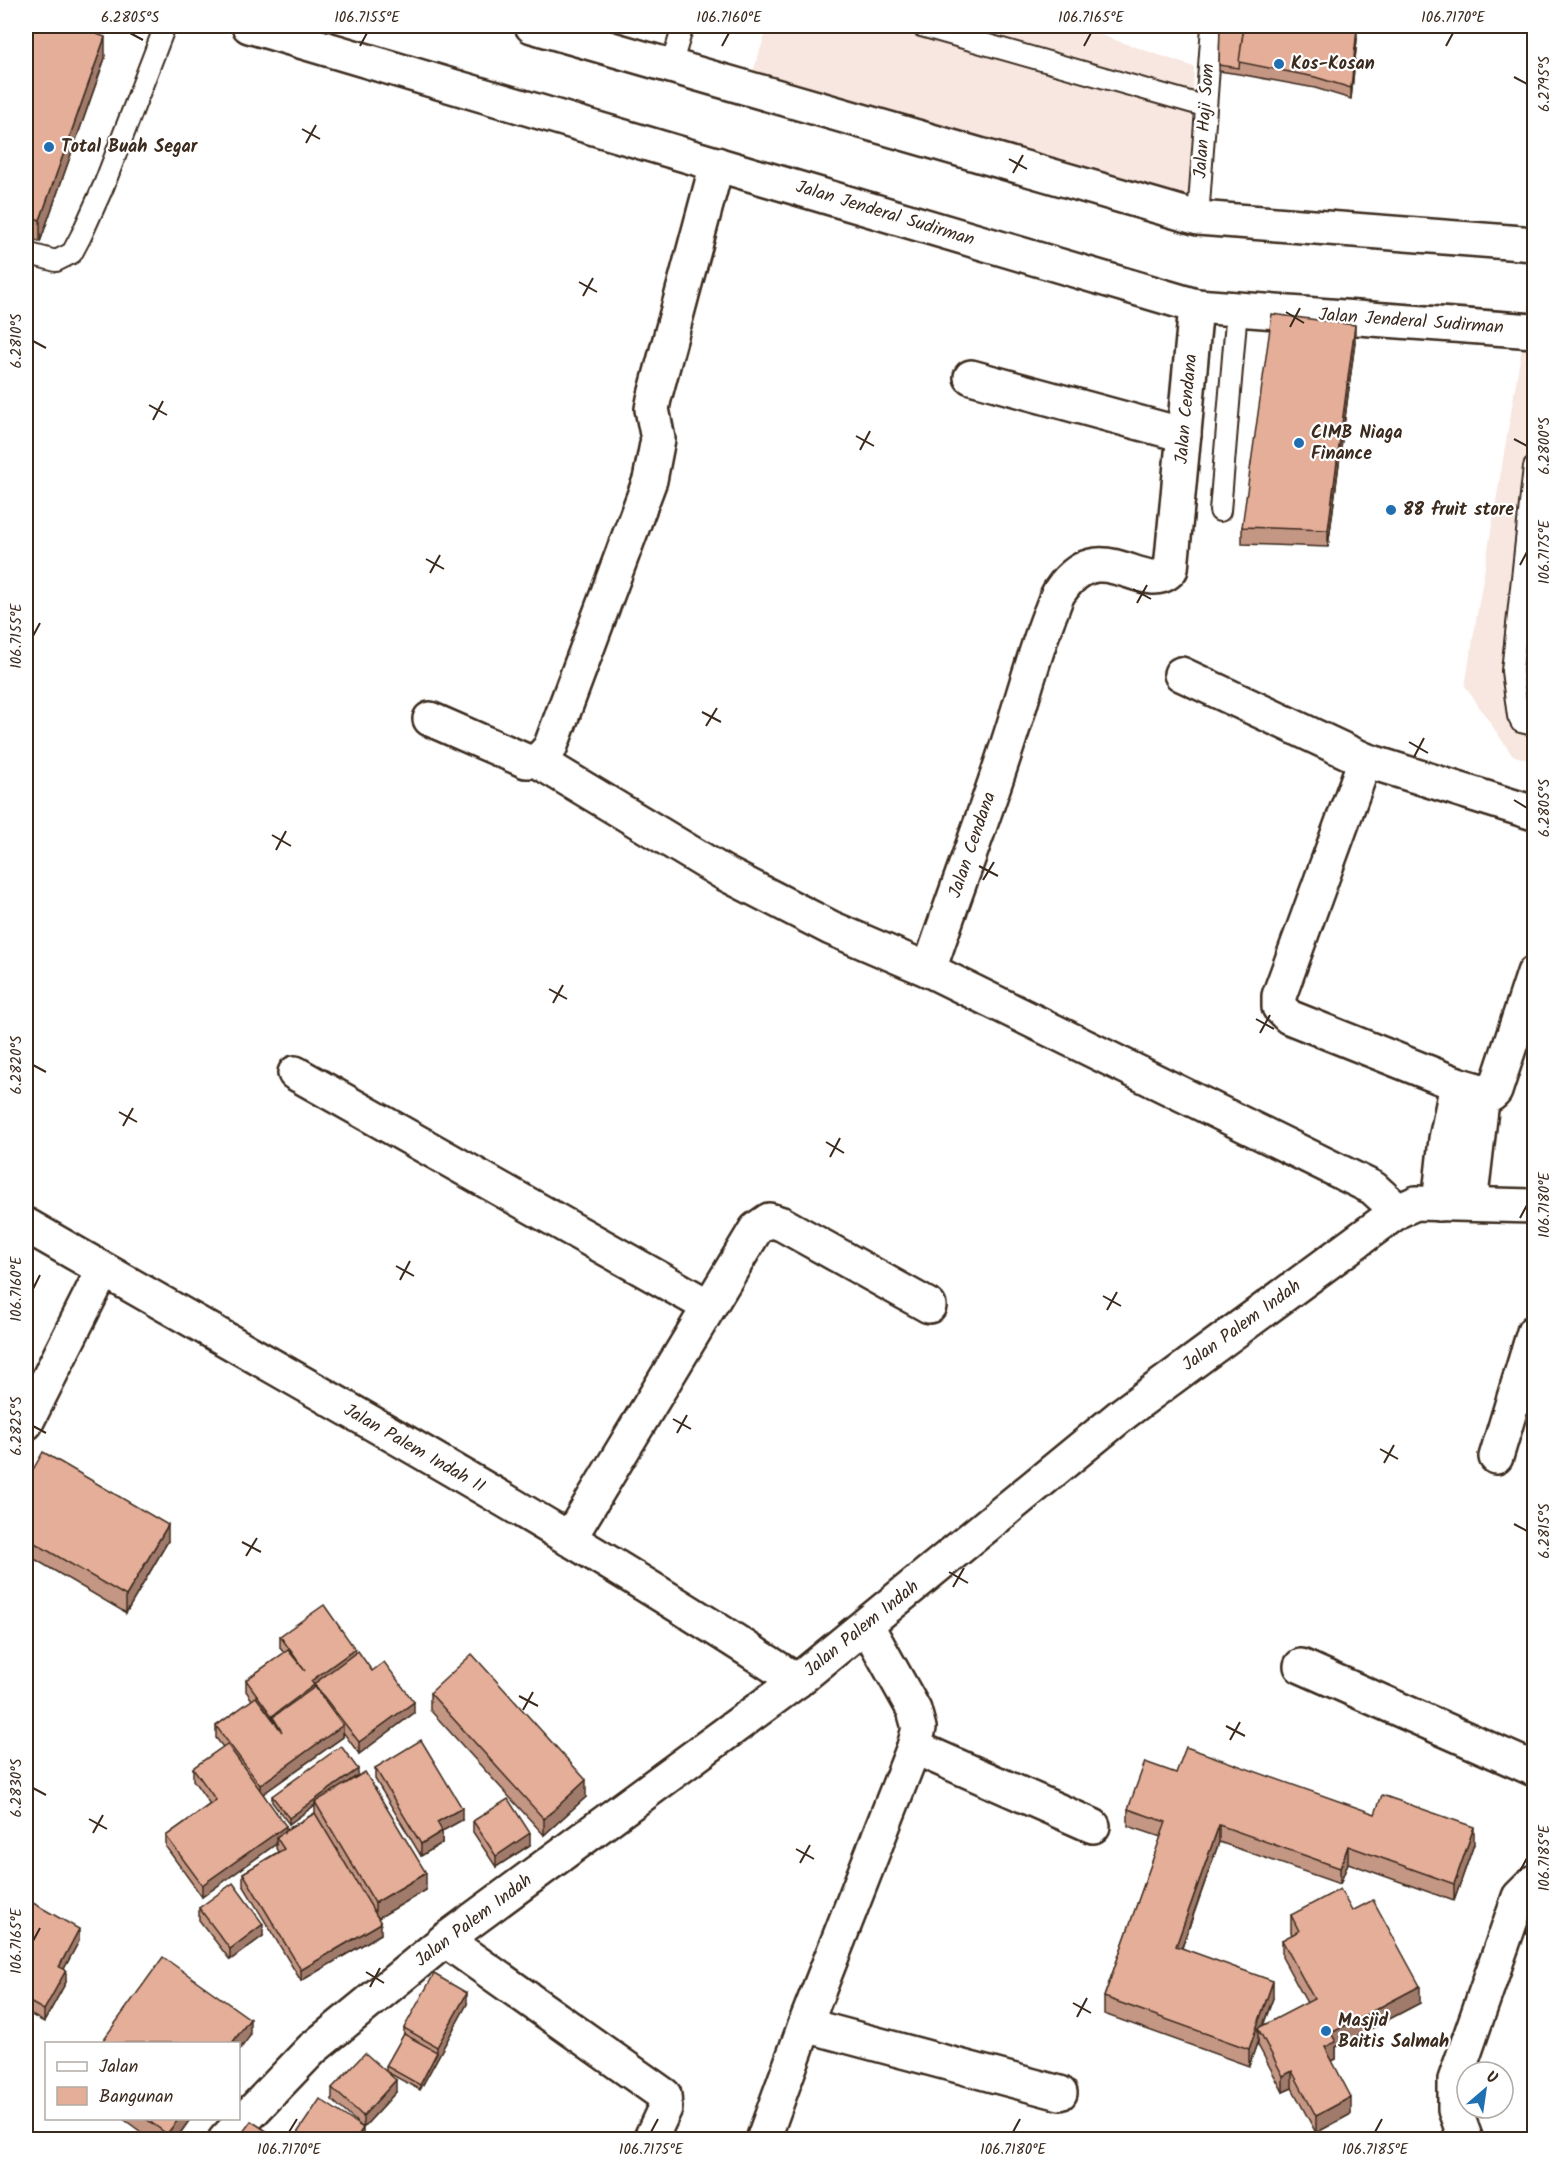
<svg xmlns="http://www.w3.org/2000/svg" width="1560" height="2165" viewBox="0 0 1560 2165" font-family="Kalam,sans-serif">
<rect width="100%" height="100%" fill="#fff"/>
<filter id="ink" filterUnits="userSpaceOnUse"><feTurbulence type="fractalNoise" baseFrequency=".0167" numOctaves="2"/><feDisplacementMap in="SourceGraphic" scale="12" xChannelSelector="R" yChannelSelector="G"/><feConvolveMatrix kernelMatrix="1 2 1 2 8 2 1 2 1" color-interpolation-filters="sRGB"/></filter>
<g filter="url(#ink)">
<!-- built -->
<g fill="#f7e7e0">
<polygon points="768,26 1074,26 1194,67 1190,206 752,75"/>
<polygon points="1534,275 1534,762 1512,755 1465,686"/>
</g>
<g fill="none" stroke-linecap="round" stroke-linejoin="round">
<defs>
<g id="lane">
<polyline points="921,26 1204,106"/>
<polyline points="671,66 683,26"/>
<polyline points="1198,218 1212,26"/>
<polyline points="26,253 56,261 72,253 81,236 104,185 165,26"/>
<polyline points="1534,467 1512,671 1518,716 1521,722 1534,725"/>
<polyline points="1220,511 1237,309"/>
</g>
<g id="street">
<polyline points="971,377 1184,435"/>
<polyline points="1181,674 1365,760 1279,996 1279,1007 1289,1017 1457,1084 1492,1094 1495,1091 1534,973"/>
<polyline points="430,719 526,761 538,761 550,748 650,480 658,439 652,409 654,399 717,164"/>
<polyline points="1365,760 1534,813"/>
<polyline points="538,761 724,873 831,928 929,970 1373,1188 1398,1211"/>
<path d="M929 970C955 892 985 816 1010 737 1023 697 1034 655 1049 616 1053 608 1055 598 1060 591 1101 530 1145 599 1171 569L1196 306"/>
<polyline points="295,1073 708,1306"/>
<polyline points="1439,1204 1446,1139 1457,1084"/>
<polyline points="1470,1204 1483,1092"/>
<path d="M26 1225C284 1374 548 1518 797 1681"/>
<polyline points="26,1423 103,1270"/>
<polyline points="1496,1457 1534,1332"/>
<polyline points="569,1539 756,1229 769,1220 782,1224 929,1306"/>
<polyline points="1301,1666 1534,1769"/>
<polyline points="914,1747 1093,1826"/>
<polyline points="445,1940 664,2095 665,2108 650,2140"/>
<polyline points="805,2025 1060,2093"/>
<polyline points="763,2140 805,2025 914,1747 919,1728 914,1710 867,1626"/>
<polyline points="1466,2140 1455,2110 1455,2080 1519,1897 1534,1882"/>
</g>
<g id="secondary">
<polyline points="249,26 1196,306 1534,331"/>
<polyline points="532,26 1198,218 1534,244"/>
<polyline points="225,2140 312,2049 445,1940 797,1681 1124,1413 1398,1211 1416,1203 1534,1206"/>
</g>
</defs>
<!-- lane casing -->
<use href="#lane" stroke="#3b2a1e" stroke-width="24"/>
<!-- street casing -->
<use href="#street" stroke="#3b2a1e" stroke-width="38"/>
<!-- secondary casing -->
<use href="#secondary" stroke="#3b2a1e" stroke-width="38"/>
<!-- lane -->
<use href="#lane" stroke="#fff" stroke-width="20"/>
<!-- street -->
<use href="#street" stroke="#fff" stroke-width="33"/>
<!-- secondary -->
<use href="#secondary" stroke="#fff" stroke-width="33"/>
</g>
<!-- wall -->
<g fill="#c49684" stroke="#3b2a1e" stroke-width="1.5">
<polygon points="26,26 105,58 40,242 26,236"/>
<polygon points="1220,26 1357,39 1351,99 1315,88 1239,74 1219,71"/>
<polygon points="1355,342 1328,547 1242,544 1242,527"/>
<polygon points="26,1482 168,1541 126,1613 26,1554"/>
<polygon points="280,1636 355,1653 414,1713 359,1754 343,1732 343,1737 263,1794 286,1830 315,1813 315,1805 289,1824 272,1802 272,1796 358,1775 343,1786 426,1890 378,1918 381,1934 301,1981 243,1885 243,1873 278,1852 276,1848 276,1844 202,1897 166,1847 166,1836 210,1804 193,1780 193,1768 223,1747 216,1738 216,1726 252,1700 246,1691 246,1680 284,1653 280,1648"/>
<polygon points="430,1693 586,1797 544,1835 430,1710"/>
<polygon points="375,1768 462,1820 442,1831 442,1843 421,1856 375,1779"/>
<polygon points="1176,1773 1375,1814 1474,1844 1454,1901 1348,1863 1340,1884 1219,1842 1182,1948 1273,1998 1263,2026 1307,2003 1282,1957 1282,1940 1292,1935 1291,1932 1291,1915 1352,1911 1420,2003 1336,2047 1336,2059 1332,2061 1351,2114 1316,2133 1292,2088 1283,2092 1258,2045 1258,2040 1249,2066 1104,2014 1104,1997 1161,1837 1128,1826 1128,1809"/>
<polygon points="473,1821 530,1845 496,1867 473,1832"/>
<polygon points="26,1899 79,1941 64,1969 66,1982 44,2022 26,2012"/>
<polygon points="199,1908 263,1936 230,1960 199,1920"/>
<polygon points="467,2004 420,2090 387,2072 396,2092 363,2128 332,2100 332,2088 386,2072 386,2066 404,2034 404,2028"/>
<polygon points="122,2118 191,2118 176,2139 151,2139"/>
</g>
<!-- shaded-wall -->
<g fill="#a07a6b" stroke="#3b2a1e" stroke-width="1.5">
<polygon points="1357,28 1357,39 1351,99 1351,88"/>
<polygon points="105,37 105,58 40,242 40,220"/>
<polygon points="1355,325 1355,342 1328,547 1328,530"/>
<polygon points="168,1525 168,1541 126,1613 126,1596"/>
<polygon points="355,1649 355,1660 314,1684 314,1697 273,1717 272,1727 272,1716 311,1681"/>
<polygon points="414,1702 414,1713 359,1754 359,1742"/>
<polygon points="343,1725 343,1737 260,1796 260,1785"/>
<polygon points="358,1769 358,1775 316,1804 315,1802 315,1805 289,1824 289,1818"/>
<polygon points="586,1780 586,1797 544,1835 544,1819"/>
<polygon points="462,1808 462,1820 437,1834 437,1822"/>
<polygon points="1219,1825 1219,1842 1176,1963 1176,1946"/>
<polygon points="286,1826 286,1837 276,1837 276,1844 202,1897 202,1885"/>
<polygon points="1474,1827 1474,1844 1454,1901 1454,1884"/>
<polygon points="442,1831 442,1843 421,1856 421,1844"/>
<polygon points="530,1833 530,1845 496,1867 496,1856"/>
<polygon points="1348,1846 1348,1863 1340,1884 1340,1868"/>
<polygon points="426,1873 426,1890 375,1920 375,1903"/>
<polygon points="381,1923 381,1934 301,1981 301,1970"/>
<polygon points="263,1924 263,1936 230,1960 230,1949"/>
<polygon points="79,1929 79,1941 59,1978 59,1967"/>
<polygon points="66,1970 66,1982 44,2022 44,2010"/>
<polygon points="1273,1981 1273,1998 1260,2033 1258,2028 1258,2040 1249,2066 1249,2049"/>
<polygon points="1420,1986 1420,2003 1336,2047 1336,2059 1325,2064 1325,2047 1331,2033"/>
<polygon points="467,1993 467,2004 420,2090 420,2085 437,2052 437,2047"/>
<polygon points="250,2019 250,2036 238,2052 238,2043 232,2043"/>
<polygon points="1292,2071 1292,2088 1283,2092 1283,2076"/>
<polygon points="396,2080 396,2092 363,2128 363,2116"/>
<polygon points="1351,2097 1351,2114 1316,2133 1316,2116"/>
<polygon points="179,2118 191,2118 176,2139 167,2139 167,2134"/>
<polygon points="363,2128 363,2139 356,2139"/>
</g>
<!-- building -->
<g fill="#e4ae99" stroke="#3b2a1e" stroke-width="1.5">
<polygon points="26,26 74,26 105,37 40,220 26,215"/>
<polygon points="1220,26 1244,26 1239,68 1219,65"/>
<polygon points="1244,26 1315,26 1357,28 1351,88 1315,77 1239,62"/>
<polygon points="1272,314 1355,325 1328,530 1242,527"/>
<polygon points="43,1452 168,1525 126,1596 26,1538 26,1482"/>
<polygon points="324,1605 355,1649 311,1681 314,1685 272,1716 246,1680 288,1650 305,1671 280,1636"/>
<polygon points="358,1651 372,1671 384,1662 414,1702 359,1742 314,1684"/>
<polygon points="472,1654 586,1780 544,1819 430,1693"/>
<polygon points="315,1687 343,1725 260,1785 216,1726 256,1697 282,1732 273,1717"/>
<polygon points="421,1740 462,1808 437,1822 442,1831 421,1844 375,1768"/>
<polygon points="227,1744 286,1826 202,1885 166,1836 216,1800 193,1768"/>
<polygon points="341,1746 358,1769 289,1818 272,1796"/>
<polygon points="1186,1747 1375,1814 1382,1795 1474,1827 1454,1884 1348,1846 1340,1868 1219,1825 1176,1946 1273,1981 1249,2049 1104,1997 1166,1822 1128,1809 1145,1762 1176,1773"/>
<polygon points="365,1772 426,1873 375,1903 315,1802"/>
<polygon points="508,1799 530,1833 496,1856 473,1821"/>
<polygon points="315,1813 381,1923 301,1970 243,1873 284,1849 276,1837"/>
<polygon points="233,1883 263,1924 230,1949 199,1908"/>
<polygon points="1340,1889 1352,1911 1373,1900 1420,1986 1331,2033 1336,2042 1325,2047 1351,2097 1316,2116 1292,2071 1283,2076 1258,2028 1314,1999 1282,1940 1299,1931 1291,1915"/>
<polygon points="26,1899 79,1929 59,1967 66,1970 44,2010 26,2000"/>
<polygon points="163,1957 250,2019 232,2043 101,2043"/>
<polygon points="434,1974 467,1993 437,2047 404,2028"/>
<polygon points="404,2034 437,2052 420,2085 386,2066"/>
<polygon points="365,2053 396,2080 363,2116 332,2088"/>
<polygon points="320,2099 363,2128 356,2139 293,2139"/>
<polygon points="145,2118 179,2118 167,2134"/>
<polygon points="251,2121 279,2139 238,2139"/>
<polygon points="77,2132 88,2139 72,2139"/>
</g>
</g>
<!-- ticks -->
<path fill="none" stroke="#3b2a1e" stroke-width="2" d="M130 33 143 40M360 46 367 33M722 46 729 33M1084 46 1091 33M1446 46 1453 33M1514 77 1527 84M302 129 320 139M306 143 316 125M1009 159 1027 169M1013 173 1023 155M579 282 597 292M583 296 593 278M1286 312 1304 323M1290 327 1300 308M33 341 46 348M149 405 167 415M153 420 163 401M856 436 874 446M1514 439 1527 446M860 450 870 431M426 559 444 569M1520 565 1527 552M430 573 440 555M1133 589 1151 599M1137 603 1147 585M33 636 40 623M702 712 721 722M706 726 717 708M1409 742 1428 753M1414 757 1424 738M1514 800 1527 808M272 835 291 846M276 850 286 831M979 866 998 876M983 880 994 862M549 989 567 999M553 1003 563 985M1256 1019 1274 1029M1260 1033 1270 1015M33 1065 46 1072M119 1112 137 1122M123 1126 133 1108M826 1142 844 1153M830 1157 840 1138M1520 1218 1527 1205M396 1266 414 1276M400 1280 410 1261M33 1289 40 1275M1103 1296 1121 1306M1107 1310 1117 1292M673 1419 691 1429M33 1426 46 1433M677 1433 687 1415M1380 1449 1398 1459M1384 1463 1394 1445M1514 1524 1527 1531M242 1542 261 1552M246 1556 257 1538M949 1572 968 1583M953 1587 964 1568M519 1696 538 1706M523 1710 533 1692M1226 1726 1245 1736M1230 1740 1240 1722M33 1788 46 1795M89 1819 107 1829M93 1833 103 1815M796 1849 814 1859M800 1863 810 1845M1520 1871 1527 1858M33 1941 40 1928M366 1972 384 1983M370 1987 380 1968M1073 2003 1091 2013M1077 2017 1087 1998M289 2132 297 2119M651 2132 658 2119M1013 2132 1020 2119M1375 2132 1382 2119"/>
<!-- markers -->
<g fill="#1f6fb2" stroke="#fff" stroke-width="2">
<circle cx="1279" cy="64" r="6"/>
<circle cx="49" cy="147" r="6"/>
<circle cx="1299" cy="443" r="6"/>
<circle cx="1391" cy="510" r="6"/>
<circle cx="1326" cy="2031" r="6"/>
</g>
<g text-anchor="middle" dominant-baseline="central" stroke-width="4.5" stroke-linejoin="round" paint-order="stroke">
<!-- poi labels -->
<g font-size="18" font-weight="bold" fill="#3b2a1e" stroke="#fff" text-anchor="start">
<text x="1291" y="64">Kos-Kosan</text>
<text x="61" y="147">Total Buah Segar</text>
<text x="1311" y="433">CIMB Niaga<tspan x="1311" dy="21">Finance</tspan></text>
<text x="1403" y="510">88 fruit store</text>
<text x="1338" y="2021">Masjid<tspan x="1338" dy="21">Baitis Salmah</tspan></text>
</g>
<!-- street labels -->
<g font-size="18" fill="#3b2a1e" stroke="#fff">
<text transform="translate(1205 121) rotate(-86)">Jalan Haji Som</text>
<text transform="translate(885 214) rotate(17)">Jalan Jenderal Sudirman</text>
<text transform="translate(1411 322) rotate(4)">Jalan Jenderal Sudirman</text>
<text transform="translate(1187 409) rotate(-85)">Jalan Cendana</text>
<text transform="translate(973 845) rotate(-71)">Jalan Cendana</text>
<text transform="translate(1242 1326) rotate(-36)">Jalan Palem Indah</text>
<text transform="translate(414 1449) rotate(30)">Jalan Palem Indah II</text>
<text transform="translate(862 1629) rotate(-39)">Jalan Palem Indah</text>
<text transform="translate(474 1921) rotate(-37)">Jalan Palem Indah</text>
</g>
</g>
<!-- margin -->
<rect width="1560" height="2165" fill="none" stroke="#fff" stroke-width="66"/>
<!-- legend -->
<rect x="45" y="2042" width="195" height="78" fill="#ffffff" stroke="#b1aaa5" stroke-width="1.5"/>
<rect x="57" y="2062" width="30" height="9" fill="#ffffff" stroke="#b1aaa5" stroke-width="1.5"/>
<text x="99" y="2072" font-size="18" fill="#3b2a1e">Jalan</text>
<rect x="57" y="2087" width="30" height="18" fill="#e4ae99" stroke="#b1aaa5" stroke-width="1.5"/>
<text x="99" y="2102" font-size="18" fill="#3b2a1e">Bangunan</text>
<!-- north arrow -->
<g transform="translate(1485 2090) rotate(29)"><circle r="28" fill="#ffffff" stroke="#b1aaa5" stroke-width="1.5"/>
<path d="M0-4.5L10 22L0 15L-10 22Z" fill="#1f6fb2"/>
<text y="-9" font-size="16" font-weight="bold" text-anchor="middle" fill="#3b2a1e">U</text>
</g>
<rect x="33" y="33" width="1494" height="2099" fill="none" stroke="#3b2a1e" stroke-width="2"/>
<g font-size="15" text-anchor="middle" fill="#3b2a1e">
<text x="130" y="22">6.2805°S</text>
<text x="367" y="22">106.7155°E</text>
<text x="729" y="22">106.7160°E</text>
<text x="1091" y="22">106.7165°E</text>
<text x="1453" y="22">106.7170°E</text>
<text transform="translate(1544 84) rotate(-90)" y="5">6.2795°S</text>
<text transform="translate(16 341) rotate(-90)" y="5">6.2810°S</text>
<text transform="translate(1544 446) rotate(-90)" y="5">6.2800°S</text>
<text transform="translate(1544 552) rotate(-90)" y="5">106.7175°E</text>
<text transform="translate(16 636) rotate(-90)" y="5">106.7155°E</text>
<text transform="translate(1544 808) rotate(-90)" y="5">6.2805°S</text>
<text transform="translate(16 1065) rotate(-90)" y="5">6.2820°S</text>
<text transform="translate(1544 1205) rotate(-90)" y="5">106.7180°E</text>
<text transform="translate(16 1289) rotate(-90)" y="5">106.7160°E</text>
<text transform="translate(16 1426) rotate(-90)" y="5">6.2825°S</text>
<text transform="translate(1544 1531) rotate(-90)" y="5">6.2815°S</text>
<text transform="translate(16 1788) rotate(-90)" y="5">6.2830°S</text>
<text transform="translate(1544 1858) rotate(-90)" y="5">106.7185°E</text>
<text transform="translate(16 1941) rotate(-90)" y="5">106.7165°E</text>
<text x="289" y="2154">106.7170°E</text>
<text x="651" y="2154">106.7175°E</text>
<text x="1013" y="2154">106.7180°E</text>
<text x="1375" y="2154">106.7185°E</text>
</g>
</svg>
